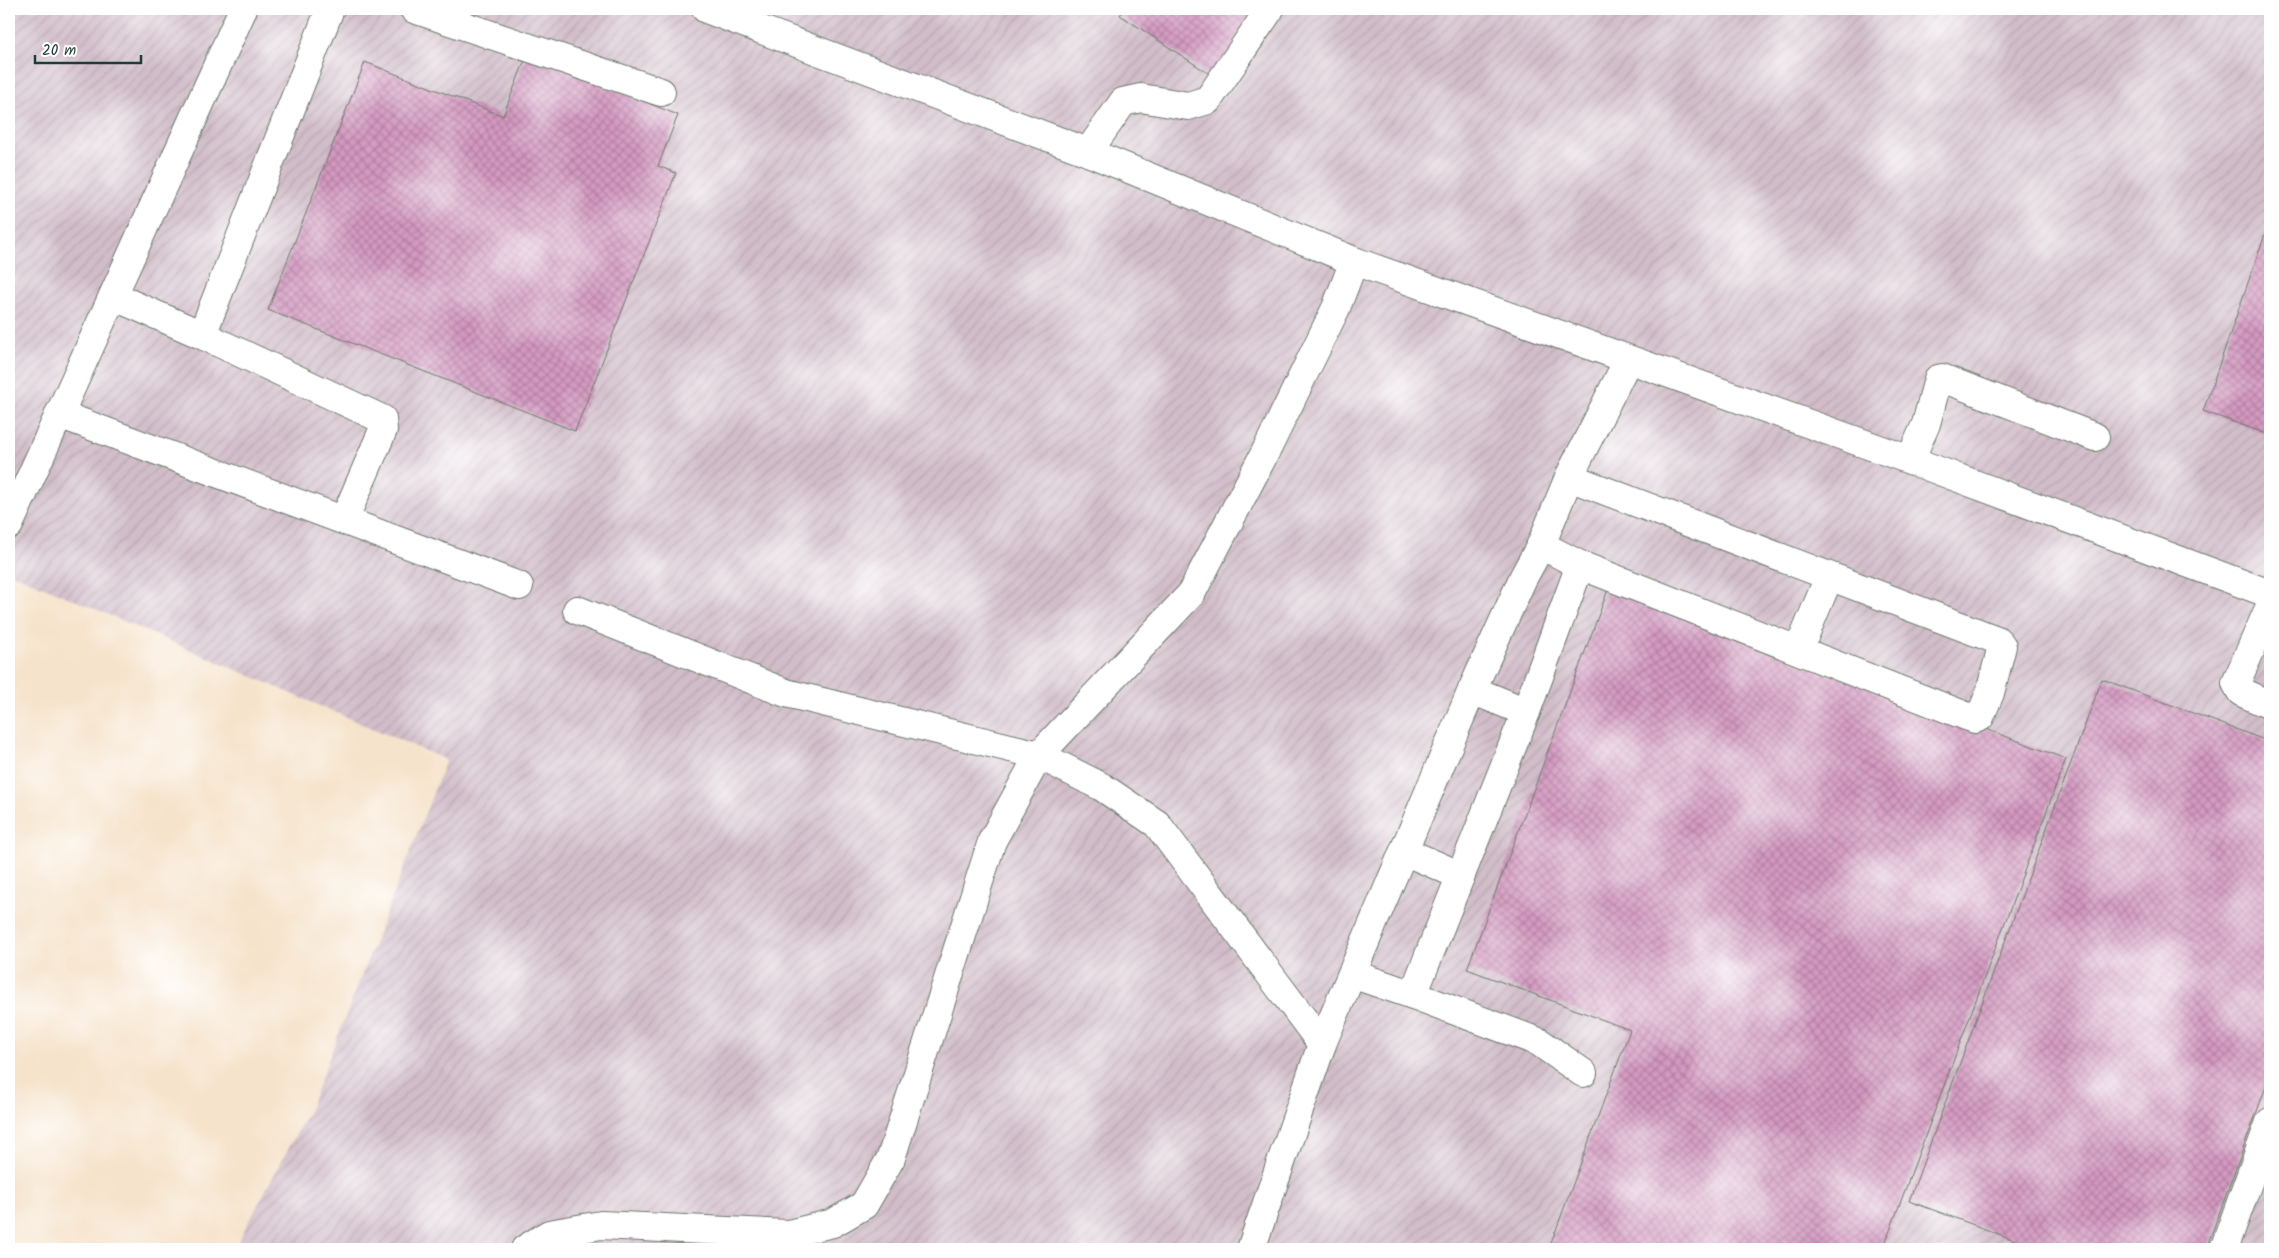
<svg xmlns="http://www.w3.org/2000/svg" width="2279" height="1258" viewBox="0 0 2279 1258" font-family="Kalam,sans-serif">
<defs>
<pattern id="industrial-furrows" width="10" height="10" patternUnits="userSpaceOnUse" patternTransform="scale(1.25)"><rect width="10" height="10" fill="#d1bdc9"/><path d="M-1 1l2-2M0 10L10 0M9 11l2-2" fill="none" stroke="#b3a3ad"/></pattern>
<pattern id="building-cross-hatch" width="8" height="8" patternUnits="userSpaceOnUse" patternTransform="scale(1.25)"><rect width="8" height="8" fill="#d599c1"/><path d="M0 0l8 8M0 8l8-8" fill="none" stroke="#ac7e9e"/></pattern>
</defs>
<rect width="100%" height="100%" fill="#fff"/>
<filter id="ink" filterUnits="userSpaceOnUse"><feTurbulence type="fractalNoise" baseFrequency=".02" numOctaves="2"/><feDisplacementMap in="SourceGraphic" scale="10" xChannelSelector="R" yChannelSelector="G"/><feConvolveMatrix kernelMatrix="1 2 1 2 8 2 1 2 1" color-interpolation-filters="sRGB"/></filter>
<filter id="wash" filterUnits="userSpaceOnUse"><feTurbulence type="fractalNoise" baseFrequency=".0096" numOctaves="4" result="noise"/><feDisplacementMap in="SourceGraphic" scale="20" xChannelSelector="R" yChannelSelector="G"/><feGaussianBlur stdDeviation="1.12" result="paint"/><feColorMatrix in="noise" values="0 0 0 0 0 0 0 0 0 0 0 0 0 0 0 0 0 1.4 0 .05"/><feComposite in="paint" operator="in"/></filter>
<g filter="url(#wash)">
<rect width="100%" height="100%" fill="#f6e3cb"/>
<!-- industrial -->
<polygon fill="url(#industrial-furrows)" points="9,9 2270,9 2270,1249 234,1249 308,1112 446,760 9,572"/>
<g id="blocks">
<!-- building -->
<g fill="url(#building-cross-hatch)">
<polygon points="1124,9 1259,9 1214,77 1120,15"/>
<polygon points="527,55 678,115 658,166 676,173 575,431 268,310 365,62 503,116"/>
<polygon points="2270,220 2270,435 2203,411"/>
<polygon points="1609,587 2066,759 1883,1249 1549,1249 1630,1030 1467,969"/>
<polygon points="2102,679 2270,742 2270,1076 2206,1249 2039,1249 1909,1201"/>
</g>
</g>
</g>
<g filter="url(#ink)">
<use href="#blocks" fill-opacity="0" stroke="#6a7769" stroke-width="1"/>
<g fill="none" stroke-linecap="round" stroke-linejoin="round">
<defs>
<g id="minor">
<polyline points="414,9 661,92"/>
<polyline points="706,9 1088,152 1354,261 1910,460 2270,594"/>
<polyline points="1088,152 1123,102 1141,98 1188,106 1208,100 1270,9"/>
<polyline points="113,296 202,335 382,419 383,430 344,520"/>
<polyline points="202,335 330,9"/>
<polyline points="59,414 519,586"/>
<polyline points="1910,460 1926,424 1938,379 1942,378 2095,437"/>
<polyline points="9,525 243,9"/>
<polyline points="1541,545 1580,565 1966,716 1975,719 1980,717 1990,693 2002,646 1997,640 1569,477"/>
<polyline points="2270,606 2236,683 2241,692 2270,705"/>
<polyline points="577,610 786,693 1039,755 1102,787 1157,824 1322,1044 1472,690 1523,578 1541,545 1569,477 1628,360"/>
<polyline points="1799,649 1829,577"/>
<polyline points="1472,690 1526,712"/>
<polyline points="1404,851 1461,876"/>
<polyline points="1352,974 1413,995 1526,712 1580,565"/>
<polyline points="1413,995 1539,1042 1583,1073"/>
<polyline points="525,1249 549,1234 601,1225 788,1234 833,1223 864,1205 891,1158 992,841 1039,755 1191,594 1268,447 1336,308 1354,261"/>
<polyline points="1251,1249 1322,1044"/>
<polyline points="2224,1249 2270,1122"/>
</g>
</defs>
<!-- minor casing -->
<use href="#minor" stroke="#6a7769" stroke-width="30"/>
<!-- minor -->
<use href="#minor" stroke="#fff" stroke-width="28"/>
</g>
</g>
<!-- margin -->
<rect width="2279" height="1258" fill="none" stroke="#fff" stroke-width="30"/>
<!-- scale -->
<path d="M35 55v8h106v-8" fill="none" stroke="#1f3d34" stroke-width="2.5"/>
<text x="42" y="55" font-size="15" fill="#1f3d34" stroke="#ffffff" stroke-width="4" paint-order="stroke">20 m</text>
</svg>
